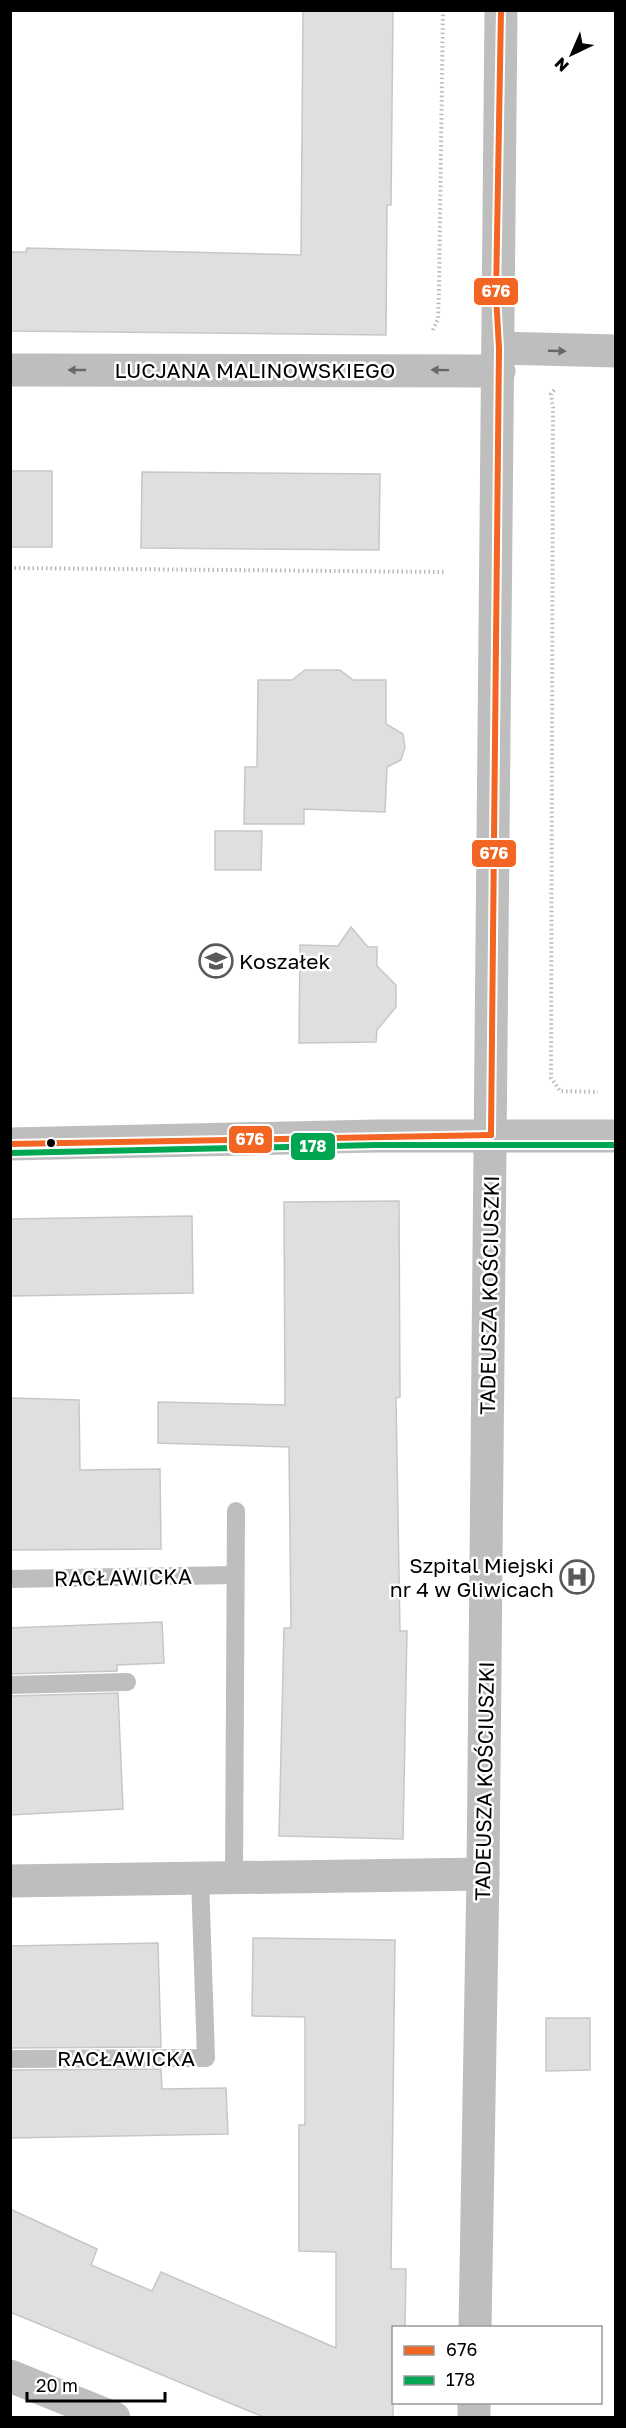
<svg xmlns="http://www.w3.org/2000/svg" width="626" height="2428" viewBox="0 0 626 2428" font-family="'Golos Text',sans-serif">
<rect width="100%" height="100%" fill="#fff"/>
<!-- building -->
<g fill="#dfdfdf" stroke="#c7c7c7" stroke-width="1.5">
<polygon points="303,10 393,10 391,205 387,205 386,335 10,331 10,252 26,252 27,248 301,255"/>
<rect x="10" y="471" width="42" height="76"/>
<polygon points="142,472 380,474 379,550 141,548"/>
<polygon points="305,670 340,670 353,680 386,680 386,724 403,734 405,747 401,760 387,767 385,812 304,809 304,824 244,824 245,767 257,767 258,680 292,680"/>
<polygon points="215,831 262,831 261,870 215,870"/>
<polygon points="351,927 368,947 377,947 377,966 396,985 396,1007 377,1030 376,1042 299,1043 300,945 338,946"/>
<polygon points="399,1201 400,1397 396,1398 400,1631 407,1631 403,1839 279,1836 284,1628 291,1628 289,1447 158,1443 158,1402 285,1405 284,1202"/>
<polygon points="192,1216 193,1293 10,1296 10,1219"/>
<polygon points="10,1398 79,1400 80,1470 160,1469 161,1549 10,1550"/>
<polygon points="162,1622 164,1663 117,1665 117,1671 10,1674 10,1628"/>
<polygon points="118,1693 123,1809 10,1815 10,1696"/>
<polygon points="253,1938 395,1940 391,2269 406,2269 405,2328 393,2328 393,2418 266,2418 10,2312 10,2209 97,2249 91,2265 152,2291 161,2272 336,2348 336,2252 299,2251 299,2125 305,2125 305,2017 252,2016"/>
<polygon points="158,1943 161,2047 10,2048 10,1946"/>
<polygon points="546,2018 590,2018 590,2070 546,2071"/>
<polygon points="161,2069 162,2089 226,2088 228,2134 10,2138 10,2070"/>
</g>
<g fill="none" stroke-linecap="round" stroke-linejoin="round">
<!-- path -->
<g stroke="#b9b9b9" stroke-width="4" stroke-dasharray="1.5 3" stroke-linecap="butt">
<polyline points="433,330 438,319 439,291 443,10"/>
<polyline points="554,390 551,394 553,408 551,1078 560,1091 598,1092"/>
<polyline points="10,568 445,572"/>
</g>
<!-- service -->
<g stroke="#bebebe" stroke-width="18">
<polyline points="10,1579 235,1575"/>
<polyline points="10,1685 127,1682"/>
<polyline points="234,1876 236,1511"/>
<polyline points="10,2059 206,2058 200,1878"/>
</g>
<!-- minor -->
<g stroke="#bebebe" stroke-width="33">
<polyline points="499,348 616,351"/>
<polyline points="10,370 499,371"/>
<polyline points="10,1144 376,1136 616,1136"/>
<polyline points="10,1881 483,1874"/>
</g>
<!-- tertiary -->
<g stroke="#bebebe" stroke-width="33">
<polyline points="475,2328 483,1874 501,10"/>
<polyline points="10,2376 114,2418"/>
<polyline points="474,2418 474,2402"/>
</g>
<defs>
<g id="bus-1">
<polyline points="491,1135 499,348 496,295 501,10"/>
<polyline points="10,1144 491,1135"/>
</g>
<polyline id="bus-2" points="10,1153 376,1145 616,1145"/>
</defs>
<!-- bus-1 casing -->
<use href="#bus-1" stroke="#fff" stroke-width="10"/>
<!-- bus-2 casing -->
<use href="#bus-2" stroke="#fff" stroke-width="10"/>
<!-- bus-1 -->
<use href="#bus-1" stroke="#f26522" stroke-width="6"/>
<!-- bus-2 -->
<use href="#bus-2" stroke="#00a651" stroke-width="6"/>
</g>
<!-- one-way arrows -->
<defs><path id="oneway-solid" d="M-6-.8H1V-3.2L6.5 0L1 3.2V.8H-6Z" transform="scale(1.5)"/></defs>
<g fill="#686868">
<use href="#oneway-solid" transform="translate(557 351) rotate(2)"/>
<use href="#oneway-solid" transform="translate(77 370) rotate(180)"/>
<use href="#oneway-solid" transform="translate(440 370) rotate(-179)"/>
</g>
<!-- icons -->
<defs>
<symbol id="school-ring" viewBox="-11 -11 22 22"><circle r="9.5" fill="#fff" stroke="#595959" stroke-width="1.5"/><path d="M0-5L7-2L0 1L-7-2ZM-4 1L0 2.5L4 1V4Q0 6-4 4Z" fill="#595959"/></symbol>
<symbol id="hospital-ring" viewBox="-11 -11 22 22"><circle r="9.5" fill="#fff" stroke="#595959" stroke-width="1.5"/><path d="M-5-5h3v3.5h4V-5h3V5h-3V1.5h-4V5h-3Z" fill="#595959"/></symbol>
</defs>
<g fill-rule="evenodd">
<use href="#school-ring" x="197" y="942" width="38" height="38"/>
<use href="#hospital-ring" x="558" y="1558" width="38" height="38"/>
</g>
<!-- markers -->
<circle fill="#000" stroke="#fff" stroke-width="2" cx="51" cy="1143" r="5"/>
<g text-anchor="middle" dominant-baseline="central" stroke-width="5" stroke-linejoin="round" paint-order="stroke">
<!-- street labels -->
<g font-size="21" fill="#000" stroke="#fff">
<text x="255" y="370">LUCJANA MALINOWSKIEGO</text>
<text transform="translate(489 1295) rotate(-89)">TADEUSZA KOŚCIUSZKI</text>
<text transform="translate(123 1577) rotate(-1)">RACŁAWICKA</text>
<text transform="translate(484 1781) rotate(-89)">TADEUSZA KOŚCIUSZKI</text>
<text x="126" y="2058">RACŁAWICKA</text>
</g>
<!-- poi labels -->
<g font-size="21" fill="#000" stroke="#fff" text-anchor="start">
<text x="239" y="961">Koszałek</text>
<text x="554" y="1565" text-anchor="end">Szpital Miejski<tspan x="554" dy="24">nr 4 w Gliwicach</tspan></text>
</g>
</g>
<g stroke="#fff" stroke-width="2">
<rect x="473" y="277" width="46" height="29" rx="6" fill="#f26522"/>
<rect x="471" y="839" width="46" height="29" rx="6" fill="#f26522"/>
<rect x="228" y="1125" width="45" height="29" rx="6" fill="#f26522"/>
<rect x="290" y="1132" width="46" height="29" rx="6" fill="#00a651"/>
</g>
<g font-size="16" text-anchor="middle" font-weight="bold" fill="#fff">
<text x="496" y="297">676</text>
<text x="494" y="859">676</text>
<text x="250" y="1145">676</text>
<text x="313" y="1152">178</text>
</g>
<!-- border -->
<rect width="626" height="2428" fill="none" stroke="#000000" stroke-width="24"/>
<!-- legend -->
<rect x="392" y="2326" width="210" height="78" fill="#ffffff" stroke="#999999" stroke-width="1.5"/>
<rect x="404" y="2346" width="30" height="9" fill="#f26522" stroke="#999999" stroke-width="1.5"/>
<text x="446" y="2356" font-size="18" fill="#000000">676</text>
<rect x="404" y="2376" width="30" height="9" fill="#00a651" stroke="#999999" stroke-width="1.5"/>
<text x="446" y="2386" font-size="18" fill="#000000">178</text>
<!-- north arrow -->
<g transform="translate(572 54) rotate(224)" stroke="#ffffff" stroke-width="4.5" paint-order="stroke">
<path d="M0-4.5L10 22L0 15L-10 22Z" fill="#000000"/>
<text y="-9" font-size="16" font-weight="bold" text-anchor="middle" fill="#000000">N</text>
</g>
<!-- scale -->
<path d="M27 2392v9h138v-9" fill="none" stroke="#000000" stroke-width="3"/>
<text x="36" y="2392" font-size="18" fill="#000000" stroke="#ffffff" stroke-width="4.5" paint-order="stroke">20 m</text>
</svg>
